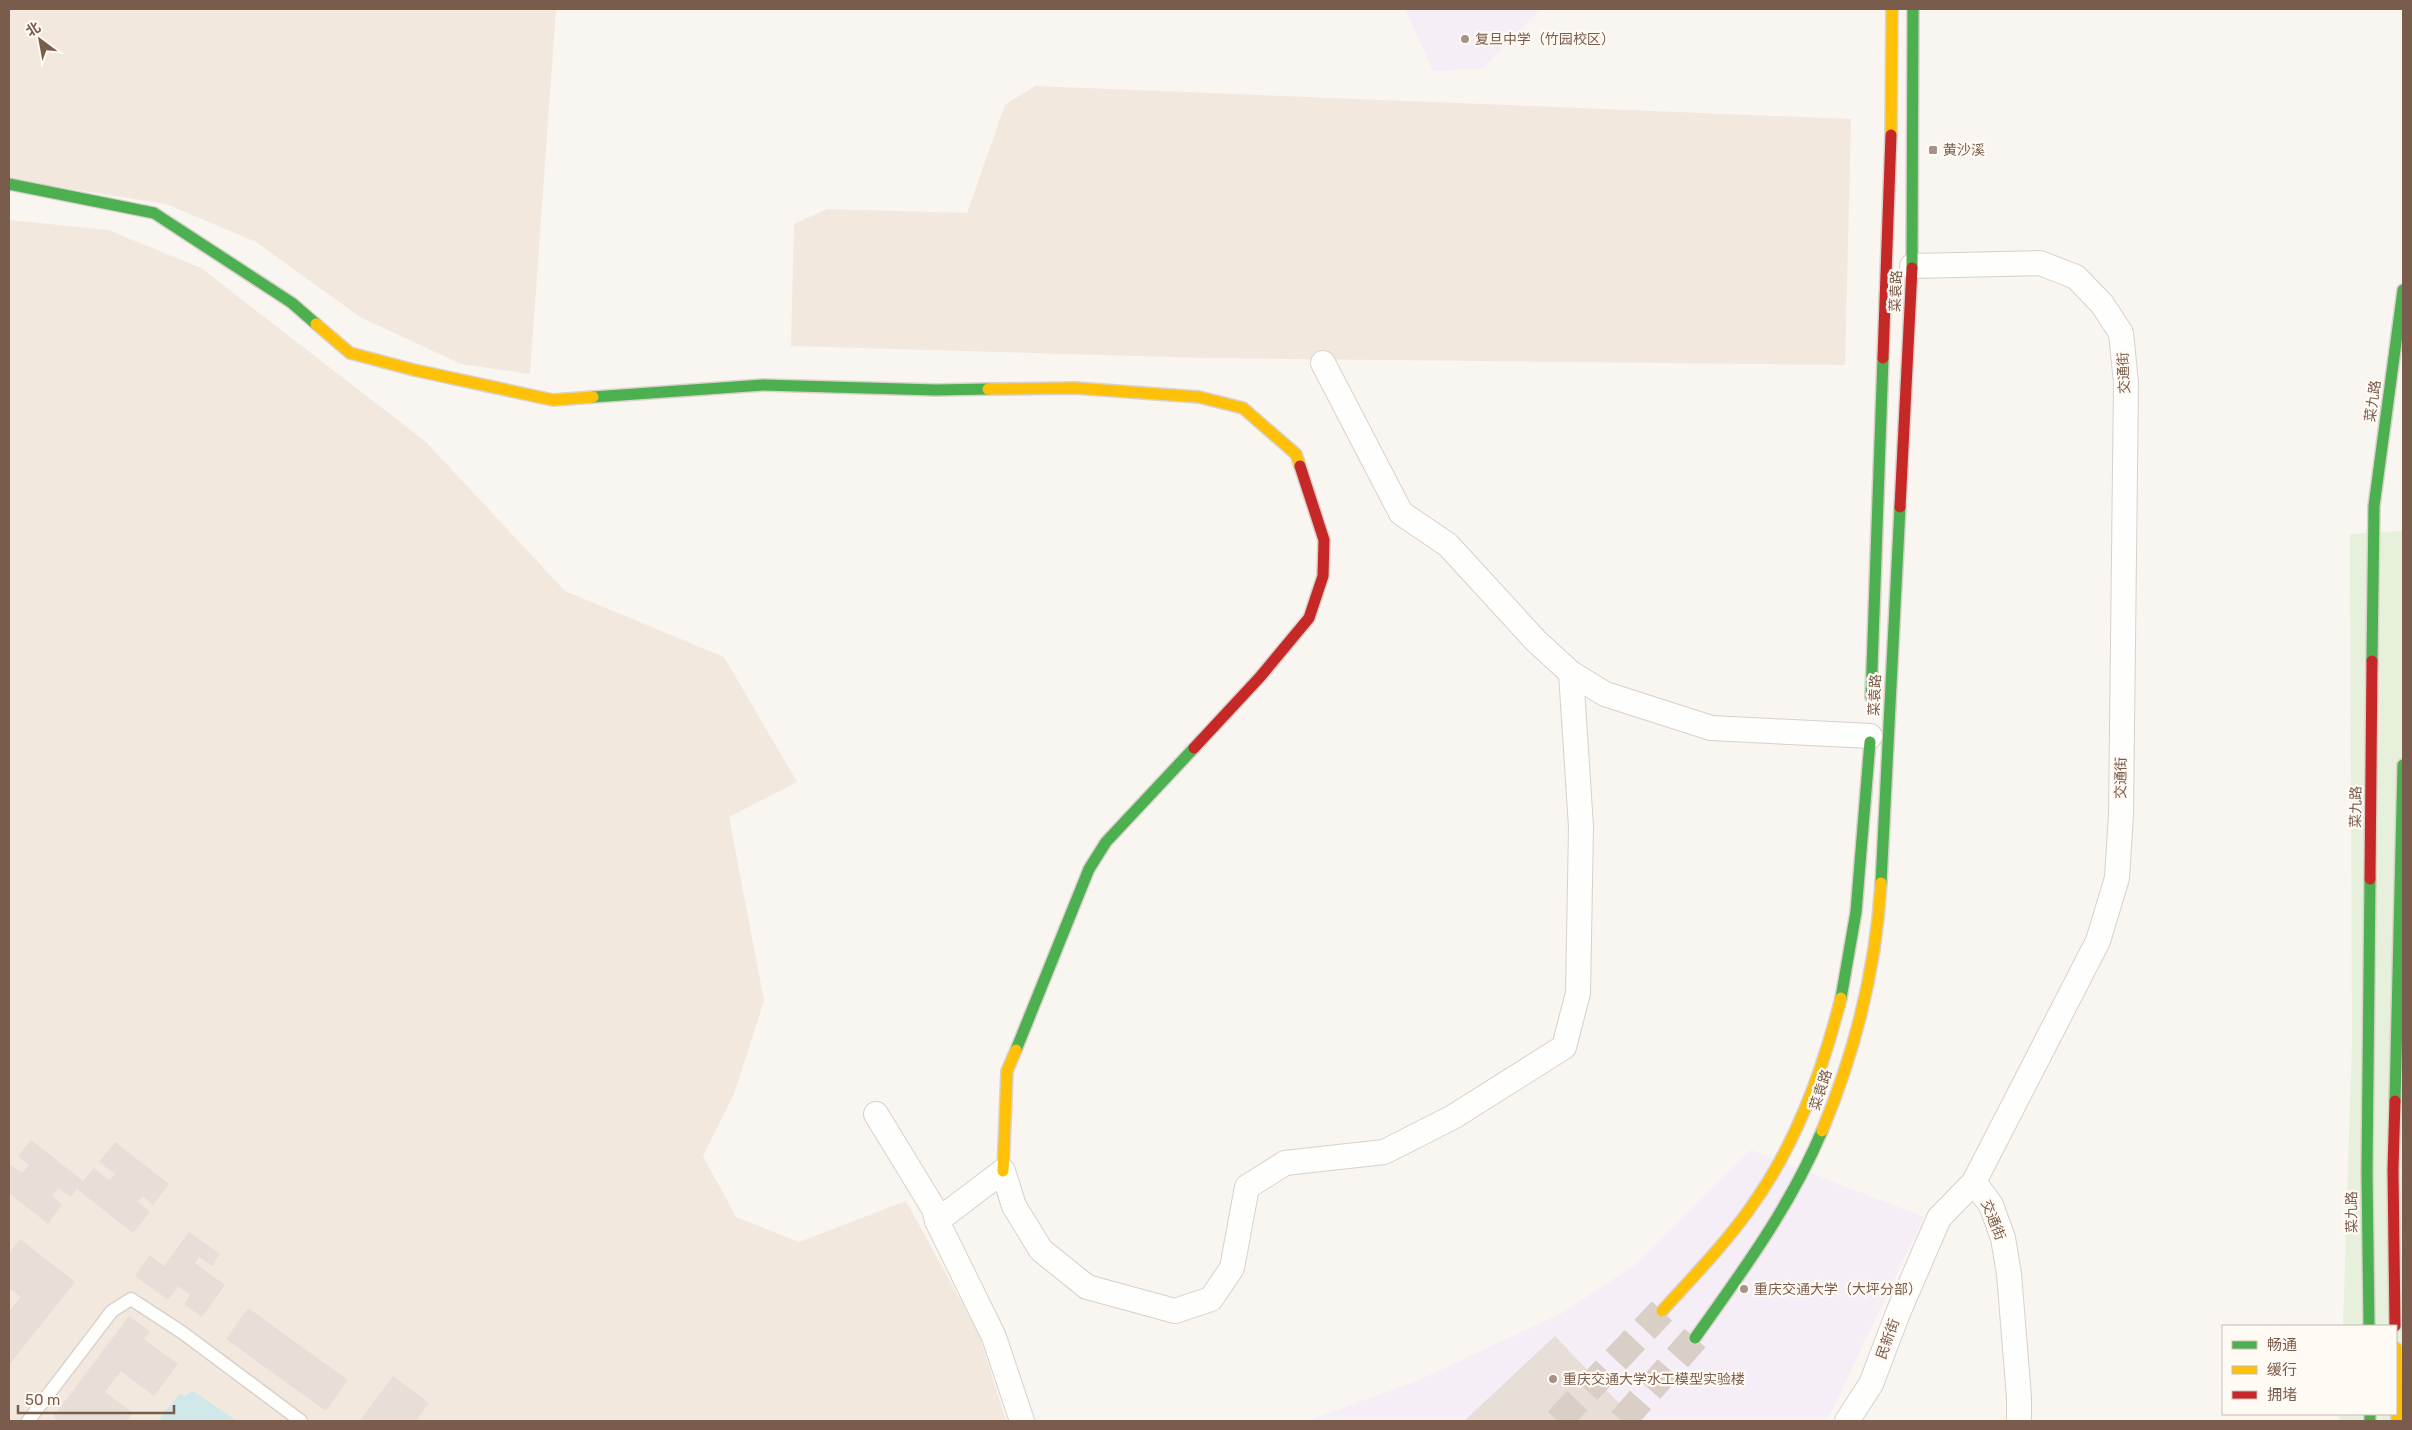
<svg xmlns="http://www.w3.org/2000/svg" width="2412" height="1430" viewBox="0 0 2412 1430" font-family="Rubik,'Noto Sans SC',sans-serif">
<rect width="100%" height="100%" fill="#f9f5f0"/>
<!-- residential -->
<g fill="#f2e8de">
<polygon points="9,9 556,9 530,374 461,364 360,317 256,242 166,204 9,179"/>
<polygon points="1035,86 1851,119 1845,365 1208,358 791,346 794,224 827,209 967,213 1005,105"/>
<polygon points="9,220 108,230 201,268 426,442 565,591 724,657 797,782 729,817 764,1001 734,1094 703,1156 736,1217 799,1242 906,1201 979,1334 1006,1421 9,1421"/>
</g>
<!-- education -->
<g fill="#f6eef6">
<polygon points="1405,9 1541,9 1482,69 1433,71"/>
<polygon points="1751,1150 1924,1217 1827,1421 1307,1421 1419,1380 1562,1313 1635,1265"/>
</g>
<!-- green -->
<polygon fill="#e7f0db" points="2403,531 2403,1421 2339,1421 2340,1414 2396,1414 2396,1326 2343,1326 2352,1043 2350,534"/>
<!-- water -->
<polygon fill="#d0e8ea" points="193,1391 237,1421 158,1421 180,1393 184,1396"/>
<!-- building -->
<g fill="#e6ded7">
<polygon points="31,1140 83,1181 94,1168 109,1180 115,1174 99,1162 115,1142 169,1184 153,1205 143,1196 138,1202 150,1212 133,1233 77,1189 71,1197 58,1188 52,1196 62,1205 48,1224 9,1193 9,1168 11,1165 22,1173 29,1165 18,1156"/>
<polygon points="189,1232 220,1254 212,1266 199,1257 195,1263 225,1285 202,1317 184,1304 190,1295 178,1286 168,1300 135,1276 150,1255 164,1266"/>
<polygon points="20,1239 75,1282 9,1365 9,1312 21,1297 9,1288 9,1254"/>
<polygon points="248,1308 348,1380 326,1411 226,1339"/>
<polygon points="129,1316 150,1332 144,1339 178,1364 154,1396 121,1371 105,1392 133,1413 127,1421 60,1421 53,1417"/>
<polygon points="1555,1336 1636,1421 1464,1421"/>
<polygon points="393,1376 429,1403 416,1421 360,1421"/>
</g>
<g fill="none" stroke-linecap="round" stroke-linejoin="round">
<!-- primary-tunnel -->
<g stroke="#d9cfc7" stroke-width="28" stroke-dasharray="28 14" stroke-linecap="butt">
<polyline points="1558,1421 1662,1311"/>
<polyline points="1622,1421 1695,1338"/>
</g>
<defs>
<polyline id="lane" points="28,1421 112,1311 131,1299 183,1333 301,1421"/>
<g id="street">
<polyline points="1912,266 2040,263 2076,277 2102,304 2121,333 2126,383 2121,815 2117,878 2098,941 1974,1182 1991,1205 2003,1238 2009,1274 2019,1397 2019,1421"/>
<polyline points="1323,363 1401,513 1448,545 1536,641 1571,673 1605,694 1711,728 1870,736"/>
<polyline points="876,1114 934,1209 937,1221 994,1337 1022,1421"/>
<polyline points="937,1221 1003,1171 1014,1206 1041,1250 1087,1287 1175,1311 1211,1299 1232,1268 1247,1187 1285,1163 1384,1152 1453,1117 1564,1047 1578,993 1581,827 1571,673"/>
<polyline points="1847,1421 1871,1384 1898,1313 1939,1218 1974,1182"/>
</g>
<g id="fast">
<polyline points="9,184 154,213 292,303 316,324"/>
<polyline points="1912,268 1913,9"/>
<polyline points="593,397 763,385 936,390 988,389"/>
<polyline points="2372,661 2374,506 2403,290"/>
<polyline points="1871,697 1883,358"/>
<polyline points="1881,883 1900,507"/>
<polyline points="1841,998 1856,912 1870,742"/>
<polyline points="1016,1050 1089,869 1106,842 1194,748"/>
<polyline points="2395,1101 2403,765"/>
<polyline points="2369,1326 2367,1171 2370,879"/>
<path d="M1695 1338C1742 1272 1790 1207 1822 1131"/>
<polyline points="2370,1414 2370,1421"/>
</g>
<g id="slow">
<polyline points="1891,135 1892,9"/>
<polyline points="316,324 350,353 414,370 553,400 593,397"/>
<polyline points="988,389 1075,388 1199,397 1243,408 1296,454 1300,466"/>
<path d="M1822 1131C1855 1052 1876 969 1881 883"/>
<polyline points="1003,1171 1007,1071 1016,1050"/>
<path d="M1662 1311C1692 1278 1723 1246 1749 1210 1795 1147 1822 1073 1841 998"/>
<polyline points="2396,1348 2397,1421"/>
</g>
<g id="jam">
<polyline points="1883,358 1891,135"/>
<polyline points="1900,507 1912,268"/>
<polyline points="1194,748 1260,677 1309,618 1323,576 1324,540 1300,466"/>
<polyline points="2370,879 2372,661"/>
<polyline points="2395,1101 2393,1169 2395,1326"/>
</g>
</defs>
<!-- lane casing -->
<use href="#lane" stroke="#d7d1cb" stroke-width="15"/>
<!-- street casing -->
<use href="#street" stroke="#d7d1cb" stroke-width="26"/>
<!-- fast casing -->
<use href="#fast" stroke="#d9d2cb" stroke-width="14"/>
<!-- slow casing -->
<use href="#slow" stroke="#d9d2cb" stroke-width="14"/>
<!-- jam casing -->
<use href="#jam" stroke="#d9d2cb" stroke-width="14"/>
<!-- lane -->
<use href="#lane" stroke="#fefefd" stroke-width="12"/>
<!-- street -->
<use href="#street" stroke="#fefefd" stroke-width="24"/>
<!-- fast -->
<use href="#fast" stroke="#4caf50" stroke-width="11"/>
<!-- slow -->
<use href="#slow" stroke="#ffc107" stroke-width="11"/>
<!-- jam -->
<use href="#jam" stroke="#c62828" stroke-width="11"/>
</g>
<!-- markers -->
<g fill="#a69286" stroke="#fffaf3" stroke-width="2">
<circle cx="1465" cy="39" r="5"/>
<rect x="1928" y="145" width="10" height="10" rx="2.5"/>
<circle cx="1744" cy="1289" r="5"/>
<circle cx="1553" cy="1379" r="5"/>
</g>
<g text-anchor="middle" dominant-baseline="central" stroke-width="4.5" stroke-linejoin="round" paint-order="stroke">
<!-- poi labels -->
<g font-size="14" fill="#7a5c4d" stroke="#fffaf3" text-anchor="start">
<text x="1475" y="39">复旦中学（竹园校区）</text>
<text x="1943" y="150">黄沙溪</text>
<text x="1754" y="1289">重庆交通大学（大坪分部）</text>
<text x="1563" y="1379">重庆交通大学水工模型实验楼</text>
</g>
<!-- street labels -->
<g font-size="14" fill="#7a5c4d" stroke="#fffaf3">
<text transform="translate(1896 291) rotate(-87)">菜袁路</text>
<text transform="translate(2124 373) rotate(-93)">交通街</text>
<text transform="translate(2373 401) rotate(-82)">菜九路</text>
<text transform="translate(1875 695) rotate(-87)">菜袁路</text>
<text transform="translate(2121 778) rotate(-89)">交通街</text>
<text transform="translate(2356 807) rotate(-89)">菜九路</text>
<text transform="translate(1821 1090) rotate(-72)">菜袁路</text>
<text transform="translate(2352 1212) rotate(-91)">菜九路</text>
<text transform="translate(1993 1220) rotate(68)">交通街</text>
<text transform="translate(1888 1339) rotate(-70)">民新街</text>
</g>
</g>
<!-- border -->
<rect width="2412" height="1430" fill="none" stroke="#7a5c4d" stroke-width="20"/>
<!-- legend -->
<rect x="2222" y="1325" width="175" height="90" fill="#fffaf3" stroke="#cabbb1"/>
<rect x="2232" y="1341" width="25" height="8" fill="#4caf50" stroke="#cabbb1"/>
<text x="2267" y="1350" font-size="15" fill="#7a5c4d">畅通</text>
<rect x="2232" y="1366" width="25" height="8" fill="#ffc107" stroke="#cabbb1"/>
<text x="2267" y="1375" font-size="15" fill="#7a5c4d">缓行</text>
<rect x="2232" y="1391" width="25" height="8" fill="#c62828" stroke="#cabbb1"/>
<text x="2267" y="1400" font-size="15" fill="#7a5c4d">拥堵</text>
<!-- north arrow -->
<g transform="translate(40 40) rotate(328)" stroke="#fffaf3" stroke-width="4" paint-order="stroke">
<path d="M0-4L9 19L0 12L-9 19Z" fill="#7a5c4d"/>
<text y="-8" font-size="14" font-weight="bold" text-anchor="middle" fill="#7a5c4d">北</text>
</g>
<!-- scale -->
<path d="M18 1405v8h156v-8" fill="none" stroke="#7a5c4d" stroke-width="2.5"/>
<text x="25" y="1405" font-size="15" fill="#7a5c4d" stroke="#fffaf3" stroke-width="4" paint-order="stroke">50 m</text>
</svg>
